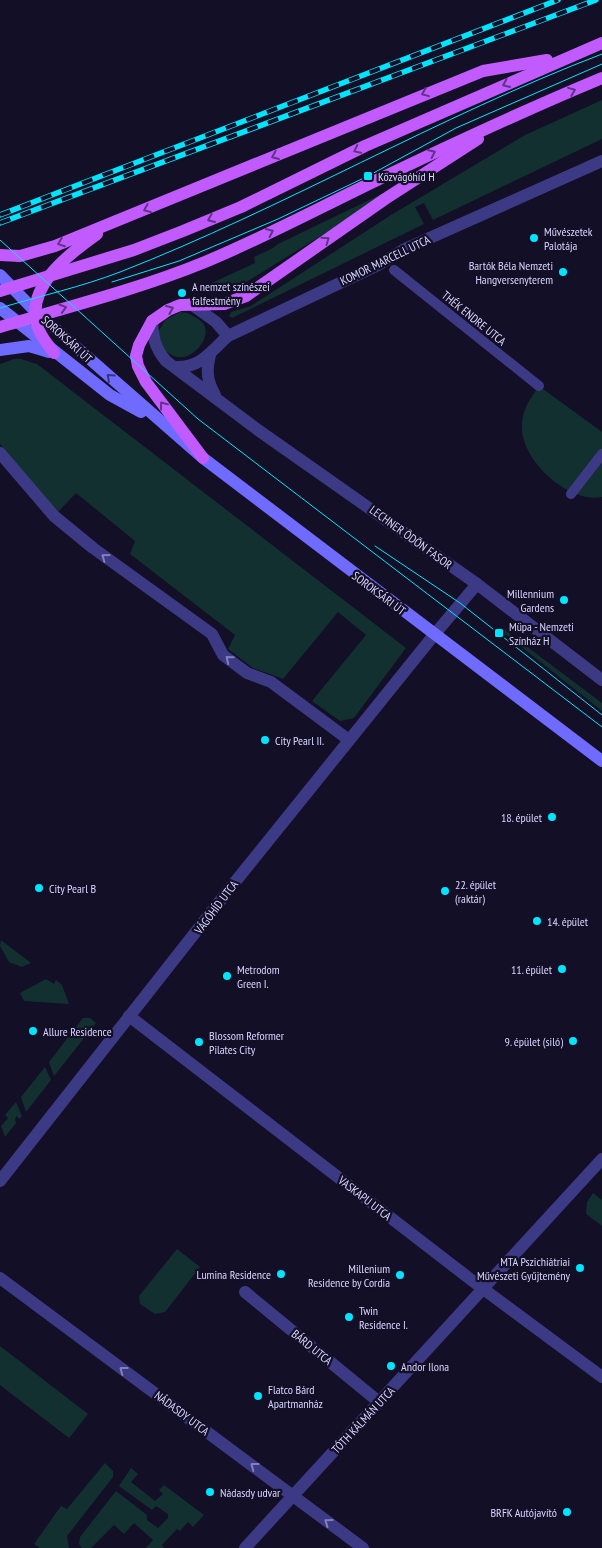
<svg xmlns="http://www.w3.org/2000/svg" width="602" height="1548" viewBox="0 0 602 1548" font-family="'PT Sans Narrow',sans-serif">
<rect width="100%" height="100%" fill="#130f26"/>
<!-- green -->
<g fill="#12302f">
<polygon points="602,100 602,139 433,220 424,203 415,207 424,224 232,318 229,316 231,312 251,306 391,215 525,135"/>
<polygon points="392,189 395,190 243,284 223,292 203,287 255,263 254,257 273,248 278,244"/>
<path d="M180 312C188 312 191 315 198 319 218 330 195 361 177 357 172 356 167 352 163 349L158 332 165 320Z"/>
<polygon points="14,359 21,359 37,364 406,648 354,718 340,721 312,701 366,635 338,612 283,679 253,668 228,649 235,635 130,554 135,541 76,493 57,513 0,444 0,364"/>
<path d="M539 386 602 432V497C569 504 522 461 522 428 521 411 530 399 539 386Z"/>
<polygon points="501,627 602,703 602,711 499,629"/>
<polygon points="1,940 31,963 22,967 9,962 0,946"/>
<polygon points="46,979 54,984 56,980 62,985 69,1004 24,1001 20,993"/>
<polygon points="83,1018 90,1018 96,1023 54,1076 49,1062"/>
<polygon points="45,1067 51,1080 26,1112 21,1097"/>
<polygon points="16,1102 22,1116 19,1119 17,1116 15,1119 16,1123 5,1137 1,1126 8,1118 5,1115"/>
<polygon points="593,1193 602,1200 602,1226 586,1214 587,1202"/>
<polygon points="177,1249 200,1267 165,1312 155,1314 140,1304 139,1296"/>
<polygon points="0,1346 88,1414 69,1438 0,1385"/>
<polygon points="105,1463 113,1471 113,1477 67,1536 69,1548 40,1548 34,1544 61,1506 67,1509"/>
<polygon points="131,1468 138,1474 131,1482 155,1501 163,1494 159,1490 164,1485 204,1515 193,1527 188,1522 180,1531 177,1529 162,1545 164,1548 146,1548 153,1540 134,1523 124,1534 114,1525 91,1548 82,1548 79,1544 80,1537 116,1491 147,1515 147,1520 158,1528 168,1518 168,1514 156,1506 152,1510 119,1486"/>
</g>
<g fill="none" stroke-linecap="round" stroke-linejoin="round">
<!-- pedestrian -->
<g stroke="#3d3a85" stroke-width="10">
<polyline points="394,270 539,386"/>
<polyline points="571,494 602,454"/>
</g>
<!-- minor -->
<g stroke="#3d3a85" stroke-width="12">
<polyline points="191,304 216,322 228,336"/>
<path d="M152 321C153 338 155 348 166 361L258 430 477 584 602 680"/>
<path d="M210 355C206 371 207 381 215 395"/>
<path d="M176 367C201 368 211 351 228 336L378 265 405 249 602 161"/>
<polyline points="0,453 54,516 93,548 212,634 223,655 247,673 271,682 349,740"/>
<polyline points="434,635 477,584"/>
<polyline points="129,1016 474,1282 602,1377"/>
<polyline points="0,1278 363,1548"/>
<polyline points="245,1292 379,1402"/>
<polyline points="245,1548 602,1159"/>
</g>
<!-- tertiary -->
<polyline stroke="#3d3a85" stroke-width="12" points="0,1181 231,887 434,635"/>
<!-- secondary -->
<g stroke="#6f6bff" stroke-width="12">
<polyline points="0,275 36,312 203,458 602,761"/>
<polyline points="0,308 110,395 141,412"/>
<polyline points="0,350 29,346 49,352"/>
</g>
<!-- primary -->
<g stroke="#c25bff" stroke-width="12">
<polyline points="0,255 20,256 55,246 483,71 547,60"/>
<polyline points="0,291 134,250 183,231 241,207 365,146 602,43"/>
<path d="M0 327C68 307 139 289 205 262 263 238 319 208 375 181 450 145 525 110 602 78"/>
<path d="M54 353C49 346 42 338 39 330 22 288 69 254 97 234"/>
<polyline points="203,458 146,382 138,366 136,356 139,345 152,321 168,310 180,305 224,304 246,296 385,199 478,139"/>
</g>
<!-- tram -->
<g stroke="#00e5ff" stroke-width="1">
<polyline points="0,240 198,419 602,727"/>
<polyline points="112,282 179,261 278,219 368,176 456,128 602,64"/>
<path d="M0 308C40 296 81 287 120 272 284 208 437 117 602 54"/>
<polyline points="375,546 460,603 602,715"/>
</g>
<defs>
<g id="rail">
<polyline points="0,215 558,0"/>
<polyline points="0,223 596,0"/>
</g>
</defs>
<!-- rail casing -->
<use href="#rail" stroke="#00e5ff" stroke-width="5.5"/>
<!-- rail -->
<use href="#rail" stroke="#130f26" stroke-width="4" stroke-dasharray="11" stroke-linecap="butt"/>
</g>
<!-- one-way arrows -->
<defs><path id="oneway-chevron" d="M-2-3.5L2.5 0L-2 3.5" fill="none" stroke-width="1.6" stroke-linecap="round" stroke-linejoin="round" transform="scale(1.25)"/></defs>
<g stroke="#623188">
<use href="#oneway-chevron" transform="translate(506 84) rotate(156)"/>
<use href="#oneway-chevron" transform="translate(572 91) rotate(-22)"/>
<use href="#oneway-chevron" transform="translate(425 93) rotate(158)"/>
<use href="#oneway-chevron" transform="translate(357 150) rotate(154)"/>
<use href="#oneway-chevron" transform="translate(432 153) rotate(-25)"/>
<use href="#oneway-chevron" transform="translate(275 156) rotate(157)"/>
<use href="#oneway-chevron" transform="translate(147 209) rotate(158)"/>
<use href="#oneway-chevron" transform="translate(211 219) rotate(157)"/>
<use href="#oneway-chevron" transform="translate(270 232) rotate(-25)"/>
<use href="#oneway-chevron" transform="translate(326 240) rotate(-35)"/>
<use href="#oneway-chevron" transform="translate(61 243) rotate(159)"/>
<use href="#oneway-chevron" transform="translate(63 308) rotate(-17)"/>
<use href="#oneway-chevron" transform="translate(170 309) rotate(-23)"/>
<use href="#oneway-chevron" transform="translate(163 405) rotate(-127)"/>
</g>
<use stroke="#38347d" href="#oneway-chevron" transform="translate(110 377) rotate(-138)"/>
<g stroke="#837fbc">
<use href="#oneway-chevron" transform="translate(105 557) rotate(-144)"/>
<use href="#oneway-chevron" transform="translate(229 659) rotate(-141)"/>
<use href="#oneway-chevron" transform="translate(123 1370) rotate(-143)"/>
<use href="#oneway-chevron" transform="translate(254 1466) rotate(-143)"/>
<use href="#oneway-chevron" transform="translate(328 1522) rotate(-144)"/>
</g>
<!-- markers -->
<g fill="#00e5ff" stroke="#130f26" stroke-width="2">
<rect x="363" y="171" width="10" height="10" rx="2.5"/>
<circle cx="534" cy="238" r="5"/>
<circle cx="563" cy="272" r="5"/>
<circle cx="182" cy="293" r="5"/>
<circle cx="564" cy="600" r="5"/>
<rect x="494" y="628" width="10" height="10" rx="2.5"/>
<circle cx="265" cy="740" r="5"/>
<circle cx="552" cy="817" r="5"/>
<circle cx="39" cy="888" r="5"/>
<circle cx="445" cy="891" r="5"/>
<circle cx="537" cy="921" r="5"/>
<circle cx="562" cy="969" r="5"/>
<circle cx="227" cy="976" r="5"/>
<circle cx="33" cy="1031" r="5"/>
<circle cx="573" cy="1041" r="5"/>
<circle cx="199" cy="1042" r="5"/>
<circle cx="580" cy="1268" r="5"/>
<circle cx="281" cy="1274" r="5"/>
<circle cx="400" cy="1275" r="5"/>
<circle cx="349" cy="1317" r="5"/>
<circle cx="391" cy="1366" r="5"/>
<circle cx="258" cy="1396" r="5"/>
<circle cx="210" cy="1492" r="5"/>
<circle cx="567" cy="1512" r="5"/>
</g>
<g text-anchor="middle" dominant-baseline="central" stroke-width="4.5" stroke-linejoin="round" paint-order="stroke">
<!-- poi labels -->
<g font-size="12" fill="#d9d4ff" stroke="#130f26" text-anchor="start">
<text x="378" y="176">Közvágóhíd H</text>
<text x="544" y="231">Művészetek<tspan x="544" dy="14">Palotája</tspan></text>
<text x="553" y="265" text-anchor="end">Bartók Béla Nemzeti<tspan x="553" dy="14">Hangversenyterem</tspan></text>
<text x="192" y="286">A nemzet színészei<tspan x="192" dy="14">falfestmény</tspan></text>
<text x="554" y="593" text-anchor="end">Millennium<tspan x="554" dy="14">Gardens</tspan></text>
<text x="509" y="626">Müpa - Nemzeti<tspan x="509" dy="14">Színház H</tspan></text>
<text x="275" y="740">City Pearl II.</text>
<text x="542" y="817" text-anchor="end">18. épület</text>
<text x="455" y="884">22. épület<tspan x="455" dy="14">(raktár)</tspan></text>
<text x="49" y="888">City Pearl B</text>
<text x="547" y="921">14. épület</text>
<text x="237" y="969">Metrodom<tspan x="237" dy="14">Green I.</tspan></text>
<text x="552" y="969" text-anchor="end">11. épület</text>
<text x="43" y="1031">Allure Residence</text>
<text x="209" y="1035">Blossom Reformer<tspan x="209" dy="14">Pilates City</tspan></text>
<text x="563" y="1041" text-anchor="end">9. épület (siló)</text>
<text x="570" y="1261" text-anchor="end">MTA Pszichiátriai<tspan x="570" dy="14">Művészeti Gyűjtemény</tspan></text>
<text x="390" y="1268" text-anchor="end">Millenium<tspan x="390" dy="14">Residence by Cordia</tspan></text>
<text x="271" y="1274" text-anchor="end">Lumina Residence</text>
<text x="359" y="1310">Twin<tspan x="359" dy="14">Residence I.</tspan></text>
<text x="401" y="1366">Andor Ilona</text>
<text x="268" y="1389">Flatco Bárd<tspan x="268" dy="14">Apartmanház</tspan></text>
<text x="220" y="1492">Nádasdy udvar</text>
<text x="557" y="1512" text-anchor="end">BRFK Autójavító</text>
</g>
<!-- street labels -->
<g font-size="12" fill="#d9d4ff" stroke="#130f26">
<text transform="translate(385 260) rotate(-26)">KOMOR MARCELL UTCA</text>
<text transform="translate(474 318) rotate(39)">THÉK ENDRE UTCA</text>
<text transform="translate(67 339) rotate(42)">SOROKSÁRI ÚT</text>
<text transform="translate(411 537) rotate(36)">LECHNER ÖDÖN FASOR</text>
<text transform="translate(379 593) rotate(37)">SOROKSÁRI ÚT</text>
<text transform="translate(216 907) rotate(-53)">VÁGÓHÍD UTCA</text>
<text transform="translate(365 1198) rotate(38)">VASKAPU UTCA</text>
<text transform="translate(312 1347) rotate(39)">BÁRD UTCA</text>
<text transform="translate(182 1413) rotate(37)">NÁDASDY UTCA</text>
<text transform="translate(363 1420) rotate(-47)">TÓTH KÁLMÁN UTCA</text>
</g>
</g>
</svg>
